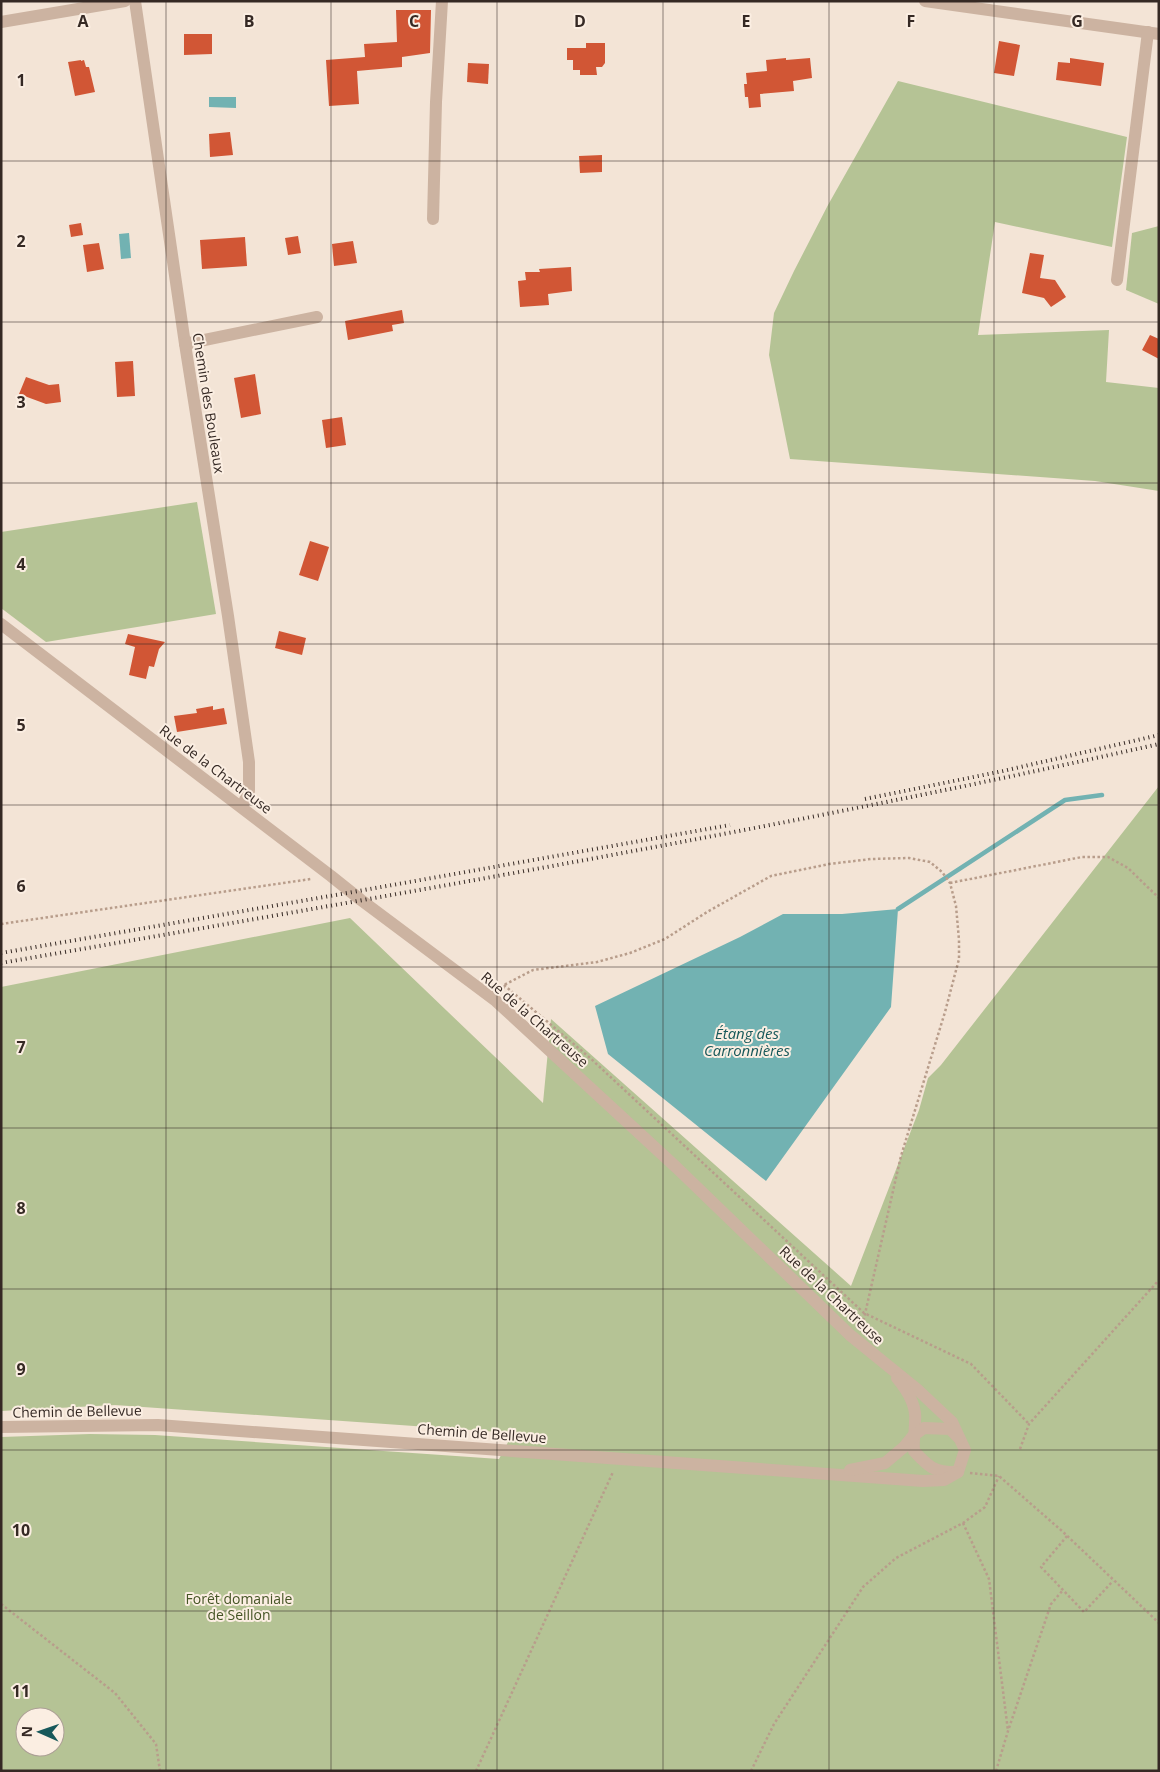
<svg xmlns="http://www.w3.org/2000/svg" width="1160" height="1772" viewBox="0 0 1160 1772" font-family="'Open Sans',sans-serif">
<rect width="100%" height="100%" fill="#f3e4d6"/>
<!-- green -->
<g fill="#b5c395" fill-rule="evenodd">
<polygon points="898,81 1127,137 1112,247 995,222 978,335 1109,330 1106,382 1159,388 1159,491 1095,481 790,459 769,355 774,313 794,271 828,205"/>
<polygon points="1159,226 1159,304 1126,290 1132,233"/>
<polygon points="197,502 216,614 46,642 1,608 1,532"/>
<path d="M1159 786V1771H1V1437L90 1434 155 1435 499 1459 513 1433 115 1405 1 1411V987L350 918 543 1103 551 1019 851 1286 919 1110 928 1078 941 1065ZM25 1717H55V1747H25Z"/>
</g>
<!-- water -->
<g fill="#72b2b2">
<polygon points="209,97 236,97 236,108 209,107"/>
<polygon points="129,233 131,258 121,259 119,234"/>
<polygon points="898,909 891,1007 766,1181 608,1054 595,1006 740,937 783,914 842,914"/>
</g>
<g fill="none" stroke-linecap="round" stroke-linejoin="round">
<!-- stream -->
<polyline stroke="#72b2b2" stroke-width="4.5" points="898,909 1065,800 1102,795"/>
</g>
<!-- building -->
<g fill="#d15635">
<polygon points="396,10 431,10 430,53 402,57 402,67 357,71 359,104 329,106 326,60 365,57 364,44 397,42"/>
<polygon points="184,34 212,34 212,54 184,55"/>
<polygon points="999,41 1020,45 1014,76 994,73"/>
<polygon points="586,43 605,43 605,63 602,67 596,67 597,75 580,75 580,70 573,70 573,60 567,60 567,48 586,48"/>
<polygon points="786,58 786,60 810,58 812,78 793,81 794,91 760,94 761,107 749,108 748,97 745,97 744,84 747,84 746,73 767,71 766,60"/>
<polygon points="1070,58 1104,63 1101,86 1056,80 1058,62 1070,63"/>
<polygon points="81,60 81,61 84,60 86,67 89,67 95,92 75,96 68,62"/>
<polygon points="468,63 489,64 488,84 467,82"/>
<polygon points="230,132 233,155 210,157 209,134"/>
<polygon points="602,155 602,172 580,173 579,156"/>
<polygon points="81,223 83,235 71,237 69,225"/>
<polygon points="298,236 301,253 288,255 285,238"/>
<polygon points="245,237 247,266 202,269 200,240"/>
<polygon points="353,241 357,263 334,266 332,244"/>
<polygon points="99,243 104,269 87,272 83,245"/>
<polygon points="1030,253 1044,255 1040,278 1055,280 1066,297 1051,307 1044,298 1022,293"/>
<polygon points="571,267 572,291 548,294 549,305 520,307 518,281 526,280 525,272 540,272 539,269"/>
<polygon points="402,310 404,323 392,325 393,331 348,340 345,321"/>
<polygon points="1150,335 1159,339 1159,359 1142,350"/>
<polygon points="133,361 135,396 117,397 115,362"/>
<polygon points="255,374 261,414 241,418 234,378"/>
<polygon points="26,377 49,385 59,384 61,402 46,404 19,394"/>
<polygon points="342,417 346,445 326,448 322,420"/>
<polygon points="310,541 329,547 318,581 299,575"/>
<polygon points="279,631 306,638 302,655 275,648"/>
<polygon points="128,634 165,642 159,649 154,667 149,666 146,679 129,675 135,647 125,644"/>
<polygon points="213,706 213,710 224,708 227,724 177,732 174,716 197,713 196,709"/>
</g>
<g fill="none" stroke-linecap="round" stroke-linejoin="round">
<!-- path -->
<g stroke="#b89d8b" stroke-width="2.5" stroke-dasharray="2.5 2.5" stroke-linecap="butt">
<polyline points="950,883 1082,857 1108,857 1128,868 1159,898"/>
<polyline points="1,924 311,879"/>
<polyline points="504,985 589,1057 864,1313 971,1364 1029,1424"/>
<polyline points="503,989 504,985 533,970 597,962 630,953 665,939 707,912 771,876 829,864 871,859 909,858 930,862 942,872 950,883 956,906 959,940 959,959 945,1012 901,1156 862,1327"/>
<polyline points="1020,1449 1029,1424 1159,1280"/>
<polyline points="970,1473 999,1476 1062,1531 1159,1623"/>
<polyline points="963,1523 989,1579 1008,1731"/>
<polyline points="1067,1536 1041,1567 1084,1612 1113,1581"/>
<polyline points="1,1604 115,1693 156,1744 160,1771"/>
<polyline points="476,1771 613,1472"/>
<polyline points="751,1771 774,1724 863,1587 896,1558 963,1523 985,1507 999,1476"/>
<polyline points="996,1771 1008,1731 1051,1604 1063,1590"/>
</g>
<!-- minor -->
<g stroke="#ccb3a1" stroke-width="12">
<polyline points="135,1 185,344 228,616 249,762 249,791 242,807"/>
<polyline points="925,1 1159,34"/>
<polyline points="1,22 125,1"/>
<polyline points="433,219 436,102 442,1"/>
<polyline points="1117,280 1148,32"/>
<polyline points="185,344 317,317"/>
<polyline points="1,624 331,876 361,900 496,1001 677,1168 850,1335 919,1391 952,1422 965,1450 958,1472"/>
<path d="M897 1378C907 1390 917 1407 915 1422 915 1432 913 1441 914 1451 928 1466 933 1472 956 1472"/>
<polyline points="1,1427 158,1425 923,1481 944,1480 958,1472"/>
<polyline points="850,1470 885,1463 904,1447 913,1436 924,1428 950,1429 959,1438"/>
</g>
<!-- rail -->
<g stroke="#352924" stroke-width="4" stroke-dasharray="1 4" stroke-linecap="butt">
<polyline points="865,799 1003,771 1159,735"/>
<polyline points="1,953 353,892 730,825"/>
<path d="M1 963C388 896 776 830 1159 744"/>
</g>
</g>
<!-- grid -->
<path fill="none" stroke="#352924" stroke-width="1" stroke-opacity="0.55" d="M166 1V1771M331 1V1771M497 1V1771M663 1V1771M829 1V1771M994 1V1771M1 161H1159M1 322H1159M1 483H1159M1 644H1159M1 805H1159M1 967H1159M1 1128H1159M1 1289H1159M1 1450H1159M1 1611H1159"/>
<g text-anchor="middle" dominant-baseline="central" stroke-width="4" stroke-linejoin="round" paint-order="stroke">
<!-- street labels -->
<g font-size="14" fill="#352924" stroke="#fbeee2">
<text transform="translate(209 403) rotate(81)">Chemin des Bouleaux</text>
<text transform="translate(216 769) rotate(37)">Rue de la Chartreuse</text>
<text transform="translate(535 1019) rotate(41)">Rue de la Chartreuse</text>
<text transform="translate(832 1295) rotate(43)">Rue de la Chartreuse</text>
<text transform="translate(77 1411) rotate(-1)">Chemin de Bellevue</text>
<text transform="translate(482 1433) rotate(4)">Chemin de Bellevue</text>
</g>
<!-- park labels -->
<g font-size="14" fill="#465526" stroke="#fbeee2">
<text x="239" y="1598">Forêt domaniale<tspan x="239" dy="16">de Seillon</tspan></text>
</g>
<!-- water labels -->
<g font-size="15" font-style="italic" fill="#17585a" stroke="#fbeee2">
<text x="747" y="1033">Étang des<tspan x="747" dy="17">Carronnières</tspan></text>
</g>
</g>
<g font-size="16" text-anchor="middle" font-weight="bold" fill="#352924" stroke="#fbeee2" stroke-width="4" stroke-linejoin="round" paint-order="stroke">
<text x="83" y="27">A</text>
<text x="249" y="27">B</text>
<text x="414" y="27">C</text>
<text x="580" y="27">D</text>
<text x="746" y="27">E</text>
<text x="911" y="27">F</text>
<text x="1077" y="27">G</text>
<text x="21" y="86">1</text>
<text x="21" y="247">2</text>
<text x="21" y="408">3</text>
<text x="21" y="570">4</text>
<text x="21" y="731">5</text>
<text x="21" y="892">6</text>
<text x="21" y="1053">7</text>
<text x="21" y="1214">8</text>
<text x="21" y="1375">9</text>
<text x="21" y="1536">10</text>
<text x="21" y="1697">11</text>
</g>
<!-- border -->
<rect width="1160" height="1772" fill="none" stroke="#352924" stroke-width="5"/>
<!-- north arrow -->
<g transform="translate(40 1732) rotate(272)"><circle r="24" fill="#fbeee2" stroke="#ac9f96"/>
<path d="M0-4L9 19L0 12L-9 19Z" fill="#17585a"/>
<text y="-8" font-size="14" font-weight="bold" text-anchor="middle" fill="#352924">N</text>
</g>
</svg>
